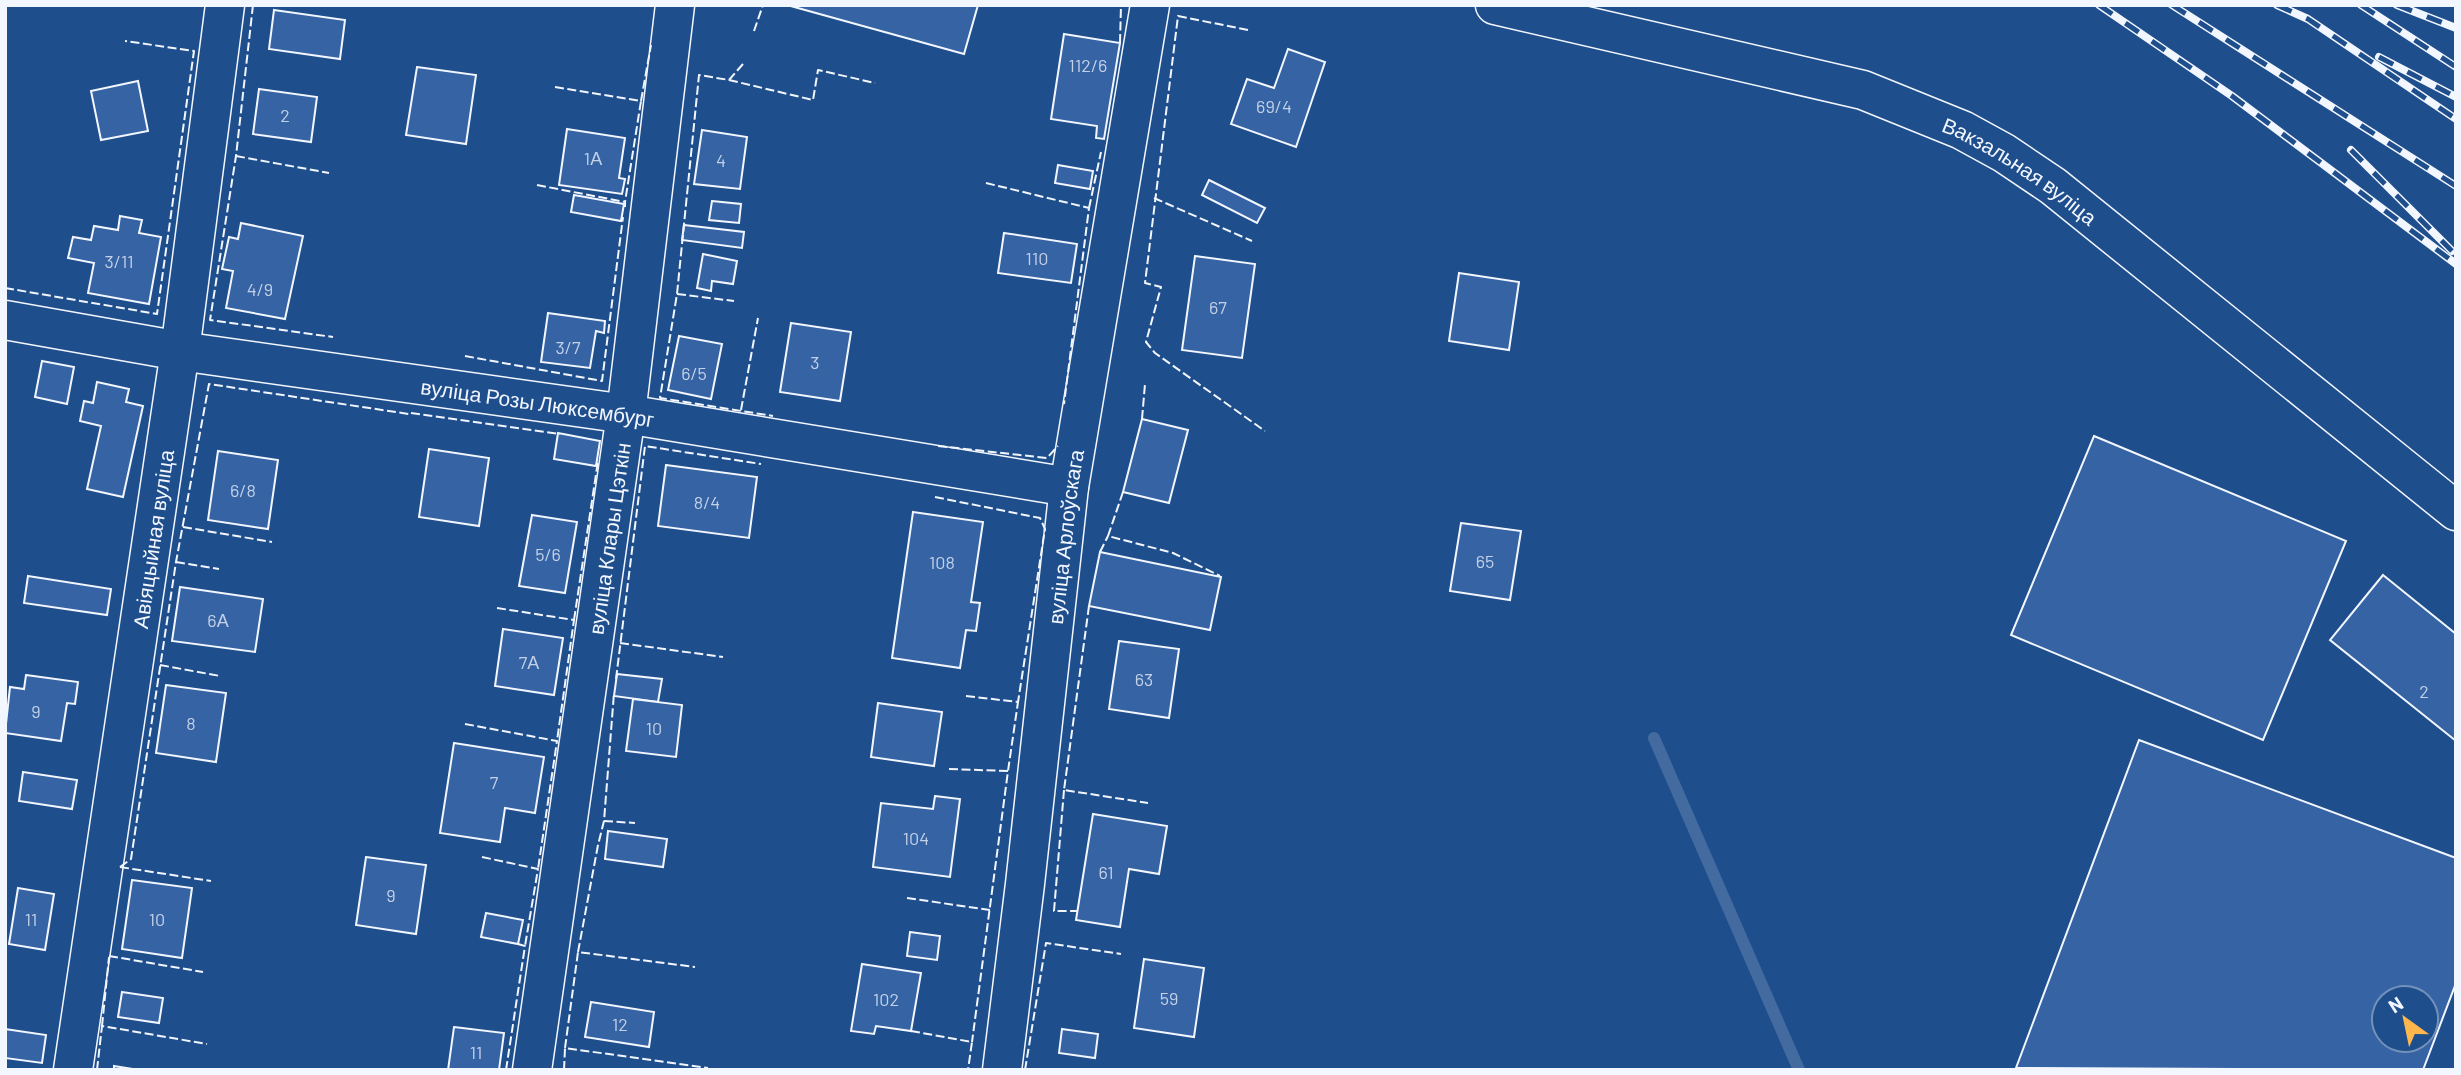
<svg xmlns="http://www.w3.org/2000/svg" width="2461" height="1075" viewBox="0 0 2461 1075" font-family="Barlow,sans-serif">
<rect width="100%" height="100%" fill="#1f4e8c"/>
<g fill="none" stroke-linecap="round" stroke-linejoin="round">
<!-- stream -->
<polyline stroke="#446ba0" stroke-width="12" points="1654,738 1799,1070"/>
</g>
<!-- building -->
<g fill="#3563a3" stroke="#f2f6ff" stroke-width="2" fill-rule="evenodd">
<polygon points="787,5 978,5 964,54"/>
<polygon points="274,10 345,20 340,59 269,49"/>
<polygon points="1064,34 1120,43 1104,139 1096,138 1097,126 1051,119"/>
<polygon points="1288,49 1325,62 1296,147 1231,124 1247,79 1274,88"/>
<polygon points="417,67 476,75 466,144 406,135"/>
<polygon points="138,81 148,131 101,140 91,91"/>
<polygon points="259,89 317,97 311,142 253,134"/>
<polygon points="567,129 625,138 619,178 625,179 622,194 559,185"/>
<polygon points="702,130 747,137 740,189 694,184"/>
<polygon points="1058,165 1093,171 1090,189 1055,183"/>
<polygon points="1209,180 1265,208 1257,223 1202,195"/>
<polygon points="574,195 624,204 621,221 571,212"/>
<polygon points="712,201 741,204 739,223 709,220"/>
<polygon points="120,216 142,220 139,233 161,237 149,304 88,293 94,263 68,258 73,237 91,240 94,226 118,230"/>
<polygon points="241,223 303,236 285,319 226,308 233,271 222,269 229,237 238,239"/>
<polygon points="684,225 744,232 742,248 682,240"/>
<polygon points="1004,233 1077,244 1071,283 998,273"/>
<polygon points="703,254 737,261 733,284 712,281 711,291 697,288"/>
<polygon points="1195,256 1255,264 1242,358 1182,350"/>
<polygon points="1459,273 1519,282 1509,350 1449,341"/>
<polygon points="548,313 605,321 604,333 596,331 590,368 541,362"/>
<polygon points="791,323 851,332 840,401 780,392"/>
<polygon points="679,336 722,344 711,399 668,390"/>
<polygon points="42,361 74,367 67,404 35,397"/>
<polygon points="97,382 129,389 126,402 143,406 123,497 87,489 101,426 80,421 84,401 93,403"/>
<polygon points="1142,419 1188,430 1169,503 1123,492"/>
<polygon points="558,433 600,441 596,466 554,459"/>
<polygon points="2094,436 2346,541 2263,740 2011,635"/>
<polygon points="429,449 489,458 479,526 419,517"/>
<polygon points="218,451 278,460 268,529 208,520"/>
<polygon points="666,465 757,477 749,538 658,526"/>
<polygon points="913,512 983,522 971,602 980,603 976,631 966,630 960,668 892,658"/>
<polygon points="532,515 577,522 565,593 519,586"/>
<polygon points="1461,523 1521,531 1510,600 1450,591"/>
<polygon points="1100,552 1221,577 1210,630 1089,606"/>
<polygon points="2383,575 2456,634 2456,741 2330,640"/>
<polygon points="28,576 111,589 107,615 24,603"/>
<polygon points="180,587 263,599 255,652 172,641"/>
<polygon points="503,629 563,638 554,695 495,686"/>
<polygon points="1119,641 1179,649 1169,718 1109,709"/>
<polygon points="617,674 662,679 658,702 614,696"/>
<polygon points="26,675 78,682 75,704 67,703 61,741 5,733 10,687 24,689"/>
<polygon points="166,685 226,693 216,762 156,753"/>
<polygon points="633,699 682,705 676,757 626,751"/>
<polygon points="878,703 942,712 934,766 871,757"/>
<path d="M2139 740 2456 858V983L2423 1070 2016 1068ZM2384 998H2426V1040H2384Z"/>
<polygon points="454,743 544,757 535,813 505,808 500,842 440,833"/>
<polygon points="23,772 77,780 72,809 19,801"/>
<polygon points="935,796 960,799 950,877 873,867 881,803 933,809"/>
<polygon points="1093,814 1167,826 1159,874 1129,869 1120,927 1076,920"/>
<polygon points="608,831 667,839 663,867 605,859"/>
<polygon points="366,857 426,865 416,934 356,925"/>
<polygon points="132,880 192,888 182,958 122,949"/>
<polygon points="18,888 54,894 45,950 9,944"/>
<polygon points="486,913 523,920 518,944 481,937"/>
<polygon points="910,932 940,936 937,960 907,956"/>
<polygon points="1144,959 1204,968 1194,1037 1134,1028"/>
<polygon points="862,964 921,973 911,1031 876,1026 874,1034 851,1031"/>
<polygon points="122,992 163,998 159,1023 118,1017"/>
<polygon points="591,1002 654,1012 649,1047 585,1037"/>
<polygon points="454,1027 504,1033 499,1070 448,1070"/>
<polygon points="5,1029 46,1035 42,1063 5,1058"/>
<polygon points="1062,1029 1098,1034 1095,1058 1059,1053"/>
<polygon points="114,1066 139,1070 114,1070"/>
</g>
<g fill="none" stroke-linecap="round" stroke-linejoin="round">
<defs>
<g id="street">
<path id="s1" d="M5 320 180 351 626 414 1069 487"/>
<path id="s2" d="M73 1070 180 351 225 5"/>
<path id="s3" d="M532 1070 626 414 675 5"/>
<path id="s4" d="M1002 1070 1025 884 1069 487 1150 5"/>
</g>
<g id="secondary">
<path id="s5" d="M1495 5 1863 90 1962 130 2004 153 2053 186 2456 511"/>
</g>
</defs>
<!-- street casing -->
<use href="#street" stroke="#f2f6ff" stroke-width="41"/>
<!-- secondary casing -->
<use href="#secondary" stroke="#f2f6ff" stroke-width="41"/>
<!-- street -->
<use href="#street" stroke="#1f4e8c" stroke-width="38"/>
<!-- secondary -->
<use href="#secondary" stroke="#1f4e8c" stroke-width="38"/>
<defs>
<g id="rail">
<polyline points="2099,5 2232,96 2456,264"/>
<polyline points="2172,5 2456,186"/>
<polyline points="2277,5 2308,19 2456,119"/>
<polyline points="2361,5 2456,67"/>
<polyline points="2397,5 2456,28"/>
<polyline points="2379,57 2456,97"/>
<polyline points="2351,150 2452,251"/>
</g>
</defs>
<!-- rail casing -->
<use href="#rail" stroke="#f2f6ff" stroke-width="8"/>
<!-- rail -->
<use href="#rail" stroke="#1f4e8c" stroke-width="5" stroke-dasharray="16" stroke-linecap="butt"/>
<!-- fence -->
<g stroke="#f2f6ff" stroke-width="2" stroke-dasharray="9 3.5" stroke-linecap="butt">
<polyline points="253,5 236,156 210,320 333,337"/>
<polyline points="1248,30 1178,16 1145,283 1161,287 1146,342 1155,353 1265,431"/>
<polyline points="754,31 763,5"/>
<polyline points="1120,43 1121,5"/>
<polyline points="743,64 729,80 699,75 677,294 660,398 773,416"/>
<polyline points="729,80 813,100 818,70 875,83"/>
<polyline points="555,87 641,101 625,202"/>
<polyline points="641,101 651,45"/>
<polyline points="236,156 329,173"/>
<polyline points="986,183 1089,208 1064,404"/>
<polyline points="537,185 625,202 625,207"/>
<polyline points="1154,198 1252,241"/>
<polyline points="1089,208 1101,152"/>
<polyline points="5,288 157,314 194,51 125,41"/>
<polyline points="677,294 734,301"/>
<polyline points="465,356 602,381 623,217"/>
<polyline points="741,410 758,318"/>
<polyline points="411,413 560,434"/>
<polyline points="1142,419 1145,384"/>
<polyline points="938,446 1047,458 1058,446"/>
<polyline points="1123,492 1108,536 1173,553 1220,576"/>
<polyline points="935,497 1040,518 1045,529 1018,702"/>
<polyline points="183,527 272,542"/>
<polyline points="1100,552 1108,536"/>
<polyline points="176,562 219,569"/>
<polyline points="1089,606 1064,790 1148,803"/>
<polyline points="497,608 574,620 557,741"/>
<polyline points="574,620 598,461"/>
<polyline points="620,643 723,657"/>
<polyline points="160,665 220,676"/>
<polyline points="616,679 645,446 761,464"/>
<polyline points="966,696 1018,702 1008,771"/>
<polyline points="465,724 557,741 538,869"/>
<polyline points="949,769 1008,771 972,1042"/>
<polyline points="1064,790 1054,911 1077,911"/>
<polyline points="604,821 635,823"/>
<polyline points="482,857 538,869 525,946"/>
<polyline points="120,867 131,859 176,562 209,384 409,414"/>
<polyline points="120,867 211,881"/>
<polyline points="907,898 990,910"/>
<polyline points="578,952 598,845 604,821 614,693"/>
<polyline points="109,956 203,972"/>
<polyline points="102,1026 109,957"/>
<polyline points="911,1031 972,1042 968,1070"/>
<polyline points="565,1048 578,952 695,967"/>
<polyline points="97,1070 102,1026 207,1044"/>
<polyline points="506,1070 525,946 518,944"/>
<polyline points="564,1070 565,1048 708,1068"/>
<polyline points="1025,1070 1046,943 1121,954"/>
</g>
</g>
<g text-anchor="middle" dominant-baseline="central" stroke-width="5" stroke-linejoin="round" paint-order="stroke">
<!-- number labels -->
<g font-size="18" fill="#c3d1e8">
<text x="1088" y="65">112/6</text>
<text x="1274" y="106">69/4</text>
<text x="285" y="115">2</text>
<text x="593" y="158">1А</text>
<text x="721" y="160">4</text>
<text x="1037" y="258">110</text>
<text x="119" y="261">3/11</text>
<text x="260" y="289">4/9</text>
<text x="1218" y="307">67</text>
<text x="568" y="347">3/7</text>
<text x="815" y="362">3</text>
<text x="694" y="373">6/5</text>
<text x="243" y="490">6/8</text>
<text x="707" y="502">8/4</text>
<text x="548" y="554">5/6</text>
<text x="1485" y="561">65</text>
<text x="942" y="562">108</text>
<text x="218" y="620">6А</text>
<text x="529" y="662">7А</text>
<text x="1144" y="679">63</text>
<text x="2424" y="691">2</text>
<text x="36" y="711">9</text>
<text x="191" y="723">8</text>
<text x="654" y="728">10</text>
<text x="494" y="782">7</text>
<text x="916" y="838">104</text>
<text x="1106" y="872">61</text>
<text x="391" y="895">9</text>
<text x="31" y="919">11</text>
<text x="157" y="919">10</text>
<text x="1169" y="998">59</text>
<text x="886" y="999">102</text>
<text x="620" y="1024">12</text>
<text x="476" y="1052">11</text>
</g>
<!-- street labels -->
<g font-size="21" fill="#f2f6ff" stroke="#1f4e8c">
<text stroke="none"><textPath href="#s5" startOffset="555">Вакзальная вуліца</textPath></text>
<text stroke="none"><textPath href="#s1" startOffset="539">вуліца Розы Люксембург</textPath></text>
<text stroke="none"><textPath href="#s4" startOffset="537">вуліца Арлоўскага</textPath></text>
<text stroke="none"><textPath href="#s2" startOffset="537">Авіяцыйная вуліца</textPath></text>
<text stroke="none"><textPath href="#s3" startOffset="537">вуліца Клары Цэткін</textPath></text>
</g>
</g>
<!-- border -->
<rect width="2461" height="1075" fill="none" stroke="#f2f6ff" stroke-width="14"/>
<!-- north arrow -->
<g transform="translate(2405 1019) rotate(327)"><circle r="33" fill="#1f4e8c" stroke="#7391ba" stroke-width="2"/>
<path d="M0-5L12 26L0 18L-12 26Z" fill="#ffb74d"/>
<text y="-10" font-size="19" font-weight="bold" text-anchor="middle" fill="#f2f6ff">N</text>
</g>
</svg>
